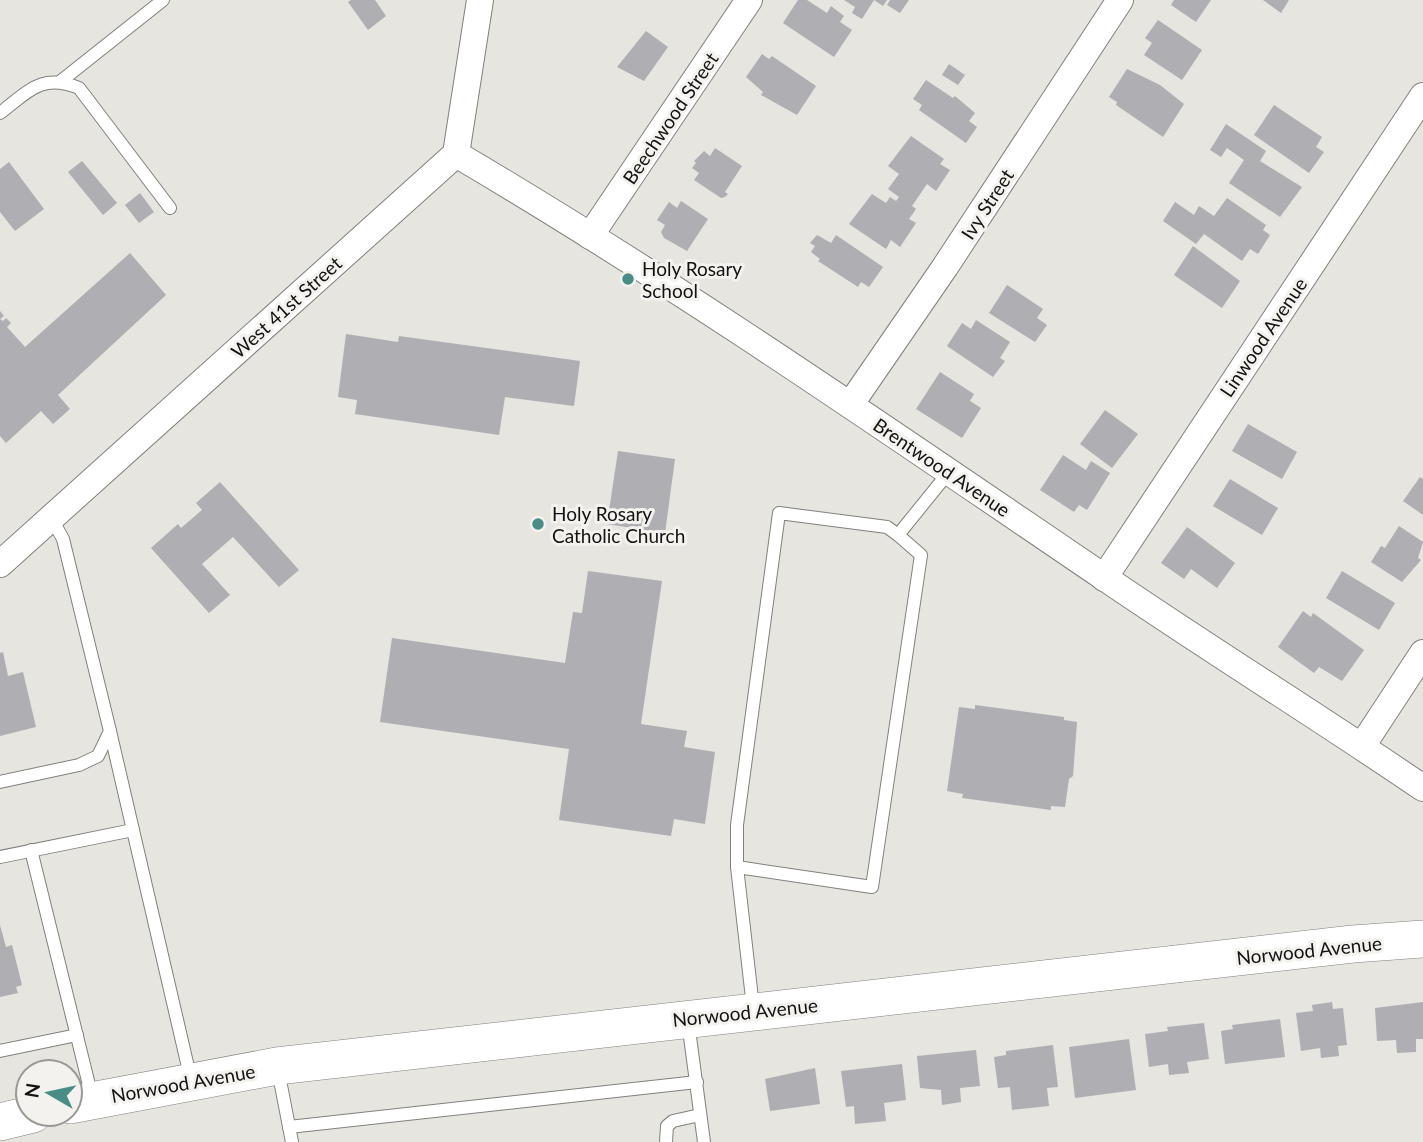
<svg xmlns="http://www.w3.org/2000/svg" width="1423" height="1142" viewBox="0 0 1423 1142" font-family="Lato,sans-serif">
<rect width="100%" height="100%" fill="#e6e5e0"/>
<!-- building -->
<g fill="#aeaeb3">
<polygon points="351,0 375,0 386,16 368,30 348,2"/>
<polygon points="798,0 807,0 827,13 831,6 844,16 840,22 852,30 834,57 783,23"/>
<polygon points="844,0 887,0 883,6 874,0 862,19 852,13 855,7"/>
<polygon points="890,0 909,0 900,13 887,5"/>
<polygon points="1174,0 1211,0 1196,22 1171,5"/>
<polygon points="1263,0 1289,0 1281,13"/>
<polygon points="1158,20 1202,50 1182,80 1144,55 1152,43 1145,38"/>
<polygon points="646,31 668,47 644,81 617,67"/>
<polygon points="762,54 769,59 772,56 816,86 797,115 761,95 763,92 746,77"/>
<polygon points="949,64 965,75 958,85 942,75"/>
<polygon points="1127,69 1160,85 1184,104 1163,137 1116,105 1117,102 1109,97"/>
<polygon points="926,80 953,98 955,96 975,113 969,121 977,127 966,143 919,110 922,105 913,99"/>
<polygon points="1274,105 1322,137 1316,147 1324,152 1309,173 1254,135"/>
<polygon points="1226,124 1266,151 1260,161 1302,187 1280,217 1229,183 1244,160 1227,148 1221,157 1210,150"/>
<polygon points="911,136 944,159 940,164 950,170 936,191 927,184 912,206 916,209 909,219 916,223 900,247 891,240 886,249 849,224 872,194 886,203 890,197 896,201 899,197 888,189 899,174 888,166"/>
<polygon points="715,148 742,166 725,192 728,194 725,197 721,198 694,180 699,173 692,168 696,163 694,161 704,151 710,156"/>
<polygon points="82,161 117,203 103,215 68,172"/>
<polygon points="9,162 44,209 15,231 0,212 0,169"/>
<polygon points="140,193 154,212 139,223 125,205"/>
<polygon points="1227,198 1266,225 1263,230 1270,235 1258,254 1250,249 1242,261 1204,234 1196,244 1163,221 1175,202 1194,215 1199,206 1214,216"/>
<polygon points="681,201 708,219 687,251 664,238 661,232 665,225 657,220 669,202 677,208"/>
<polygon points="817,235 831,243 836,235 883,267 869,287 861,282 858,287 818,261 820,259 811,252 815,246 810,243"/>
<polygon points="1193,246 1240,281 1222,308 1174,275"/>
<polygon points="130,253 166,295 58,395 70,409 53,424 41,411 6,443 0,436 0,311 4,316 0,319 3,321 6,318 11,323 7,327 25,347"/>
<polygon points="1007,285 1043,309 1037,318 1047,325 1035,342 989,313"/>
<polygon points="976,320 1010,342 1000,358 1005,361 993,377 947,346 962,323 971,329"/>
<polygon points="346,334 398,342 399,336 580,361 574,406 505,397 499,435 355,414 357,400 338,397"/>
<polygon points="940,372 974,394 970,401 981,408 962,438 916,409"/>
<polygon points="1105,410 1138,434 1112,468 1080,444"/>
<polygon points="1248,424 1297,452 1282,479 1232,451"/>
<polygon points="618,451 675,459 665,533 607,524"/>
<polygon points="1063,455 1086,470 1091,461 1110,473 1087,510 1079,505 1074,512 1040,490"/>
<polygon points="1420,477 1423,479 1423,515 1403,501"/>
<polygon points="1230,479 1278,508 1262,535 1213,506"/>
<polygon points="220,482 299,570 279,587 233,537 202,564 230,595 209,613 151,548 178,524 181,528 202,510 196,503"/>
<polygon points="1399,526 1423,542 1418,558 1421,560 1402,582 1371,562 1381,546 1385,548"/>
<polygon points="1187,527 1235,563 1217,588 1191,569 1184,579 1161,563"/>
<polygon points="588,571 662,581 641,724 687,731 684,747 715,752 705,824 674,819 671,836 559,820 569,749 380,722 392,638 565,663 573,612 582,613"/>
<polygon points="1342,571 1395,603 1379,630 1326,598"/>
<polygon points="1303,611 1311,617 1313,613 1364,650 1342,681 1319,667 1314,673 1278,647"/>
<polygon points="3,652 8,676 23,672 36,727 0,736 0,653"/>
<polygon points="975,705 1064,717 1064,720 1077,722 1073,776 1069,779 1065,807 1051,806 1051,810 962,798 963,794 947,791 959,707 975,709"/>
<polygon points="0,925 6,947 12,945 22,985 16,987 18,993 0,997"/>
<polygon points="1332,1002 1333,1009 1343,1008 1347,1045 1338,1046 1339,1056 1321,1058 1320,1048 1301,1051 1296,1013 1313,1011 1312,1005"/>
<polygon points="1423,1002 1423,1039 1416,1039 1416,1052 1397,1053 1396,1040 1377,1041 1375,1008"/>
<polygon points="1280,1019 1285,1057 1225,1064 1221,1031 1233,1029 1232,1025"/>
<polygon points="1204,1023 1209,1059 1187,1062 1189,1073 1169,1075 1168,1064 1149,1067 1145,1034 1168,1031 1167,1027"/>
<polygon points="1129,1039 1136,1090 1075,1098 1069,1047"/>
<polygon points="1053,1045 1058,1087 1047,1088 1049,1106 1012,1110 1010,1087 998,1088 994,1057 1006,1055 1006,1051"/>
<polygon points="976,1050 980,1086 960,1088 961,1102 942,1105 941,1090 920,1088 917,1056"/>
<polygon points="902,1064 906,1100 884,1103 886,1121 855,1124 854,1106 846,1107 841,1071"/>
<polygon points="815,1068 820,1104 770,1111 765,1079"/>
</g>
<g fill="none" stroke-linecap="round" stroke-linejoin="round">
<defs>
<g id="lane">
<polyline points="61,81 163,0"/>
<path d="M0 113C29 91 41 73 79 88L170 208"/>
<polyline points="110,731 191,1080"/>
<polyline points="0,782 79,765 98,756 110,731 63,539 52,519"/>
<polyline points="31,850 92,1097"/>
<polyline points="0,857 133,830"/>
<polyline points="737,867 872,887 921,555 898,535"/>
<polyline points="753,1007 737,867 737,825 779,513 887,527 898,535 949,472"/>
<polyline points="688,1022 704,1142"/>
<polyline points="0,1051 77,1035"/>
<polyline points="278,1070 292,1142"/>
<polyline points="289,1127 697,1082"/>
<polyline points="666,1142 667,1126 673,1121 700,1115"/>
</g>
<g id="street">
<path d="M456 154C680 286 893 434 1108 580 1212 651 1319 717 1423 788"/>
<polyline points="590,236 749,0"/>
<polyline points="850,405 945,267 1120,0"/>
<polyline points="0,564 456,154 480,0"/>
<polyline points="1104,578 1423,96"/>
<polyline points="1362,746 1423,653"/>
</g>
<g id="secondary">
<polyline points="70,1105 277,1066 1353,944 1423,939"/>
<polyline points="0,1122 33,1114"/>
</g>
</defs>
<!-- lane casing -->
<use href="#lane" stroke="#81807c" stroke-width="14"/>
<!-- street casing -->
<use href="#street" stroke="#81807c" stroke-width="28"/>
<!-- secondary casing -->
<use href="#secondary" stroke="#81807c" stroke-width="38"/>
<!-- lane -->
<use href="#lane" stroke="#fff" stroke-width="12"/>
<!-- street -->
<use href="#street" stroke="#fff" stroke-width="26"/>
<!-- secondary -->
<use href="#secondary" stroke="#fff" stroke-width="37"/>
</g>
<!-- markers -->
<g fill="#488e87" stroke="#f3f2ee" stroke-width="2.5">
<circle cx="628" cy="279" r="7"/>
<circle cx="538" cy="524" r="7"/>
</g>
<g text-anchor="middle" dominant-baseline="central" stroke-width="6" stroke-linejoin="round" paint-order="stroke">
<!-- street labels -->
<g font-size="19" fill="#131211" stroke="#f3f2ee">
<text transform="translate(670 118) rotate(-56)">Beechwood Street</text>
<text transform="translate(987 204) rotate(-57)">Ivy Street</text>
<text transform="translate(286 307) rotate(-42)">West 41st Street</text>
<text transform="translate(1263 337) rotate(-56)">Linwood Avenue</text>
<text transform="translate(942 467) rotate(34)">Brentwood Avenue</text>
<text transform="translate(1309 950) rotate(-6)">Norwood Avenue</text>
<text transform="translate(745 1012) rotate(-6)">Norwood Avenue</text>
<text transform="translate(183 1083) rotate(-10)">Norwood Avenue</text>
</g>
<!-- poi labels -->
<g font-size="19" fill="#131211" stroke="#f3f2ee" text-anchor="start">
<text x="642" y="268">Holy Rosary<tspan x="642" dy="22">School</tspan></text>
<text x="552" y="513">Holy Rosary<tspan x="552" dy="22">Catholic Church</tspan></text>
</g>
</g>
<!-- north arrow -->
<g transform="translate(49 1093) rotate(279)"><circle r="33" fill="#f3f2ee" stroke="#999896" stroke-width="2"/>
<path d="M0-5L12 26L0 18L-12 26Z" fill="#488e87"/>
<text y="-10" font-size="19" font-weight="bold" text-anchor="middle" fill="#131211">N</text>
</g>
</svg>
